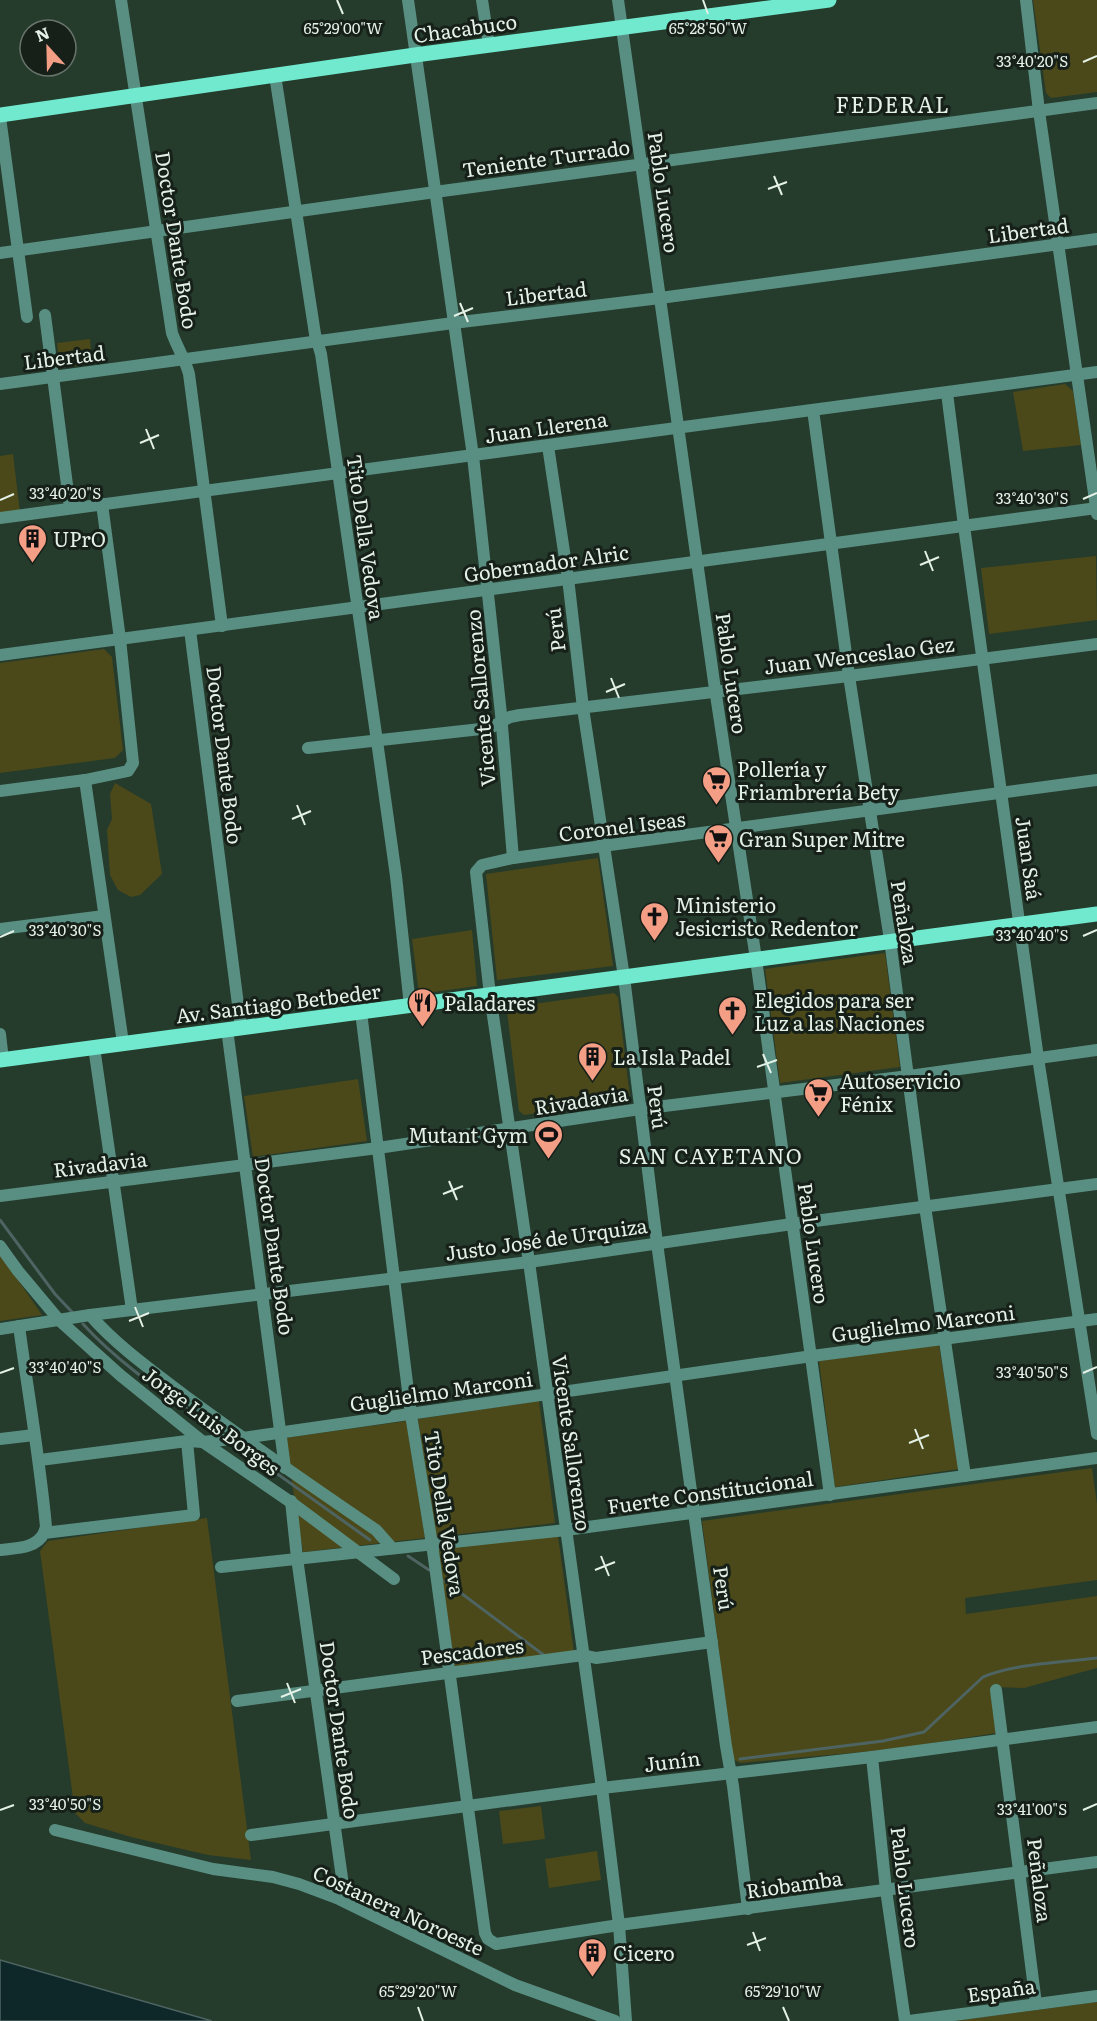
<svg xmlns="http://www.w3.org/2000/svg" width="1097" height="2021" viewBox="0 0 1097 2021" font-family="Literata,serif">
<rect width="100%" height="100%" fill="#253b2c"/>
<!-- green -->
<g fill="#4b4919">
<polygon points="1033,0 1097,0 1097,92 1051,98 1046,93"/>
<polygon points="90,339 92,364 60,368 57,343"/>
<polygon points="1065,384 1073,391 1081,445 1023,451 1013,392"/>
<polygon points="13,454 20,512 0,514 0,456"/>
<polygon points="1096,556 1097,620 989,634 981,568"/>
<polygon points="104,649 112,657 123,750 115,758 0,773 0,663"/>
<polygon points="115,783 151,804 162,874 140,895 131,897 118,890 110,875 107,830 112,819 110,794"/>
<polygon points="598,858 613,966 497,980 486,874"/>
<polygon points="472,930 477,986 419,994 412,939"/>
<polygon points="885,953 900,1067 780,1083 765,969"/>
<polygon points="614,993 618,997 630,1098 627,1101 524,1115 519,1111 507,1011 511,1007"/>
<polygon points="358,1079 367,1141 253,1157 244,1096"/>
<polygon points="0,1254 42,1315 0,1321"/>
<polygon points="939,1345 959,1469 835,1487 819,1361"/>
<polygon points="539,1401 555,1523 435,1537 418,1419"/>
<polygon points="406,1421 425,1538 303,1552 285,1438"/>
<polygon points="1092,1468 1097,1504 1097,1580 965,1598 966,1614 1097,1596 1097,1668 1024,1688 991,1687 996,1733 895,1749 740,1763 733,1759 702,1521"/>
<polygon points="207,1518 251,1860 208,1855 131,1837 85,1823 75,1813 40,1551 48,1541"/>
<polygon points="558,1536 574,1653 455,1668 437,1548"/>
<polygon points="541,1806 545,1839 503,1844 499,1811"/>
<polygon points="597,1851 601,1880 549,1888 545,1859"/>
<polygon points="1097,2002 1097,2021 953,2021"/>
</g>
<!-- water -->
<polygon fill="#0e2729" stroke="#4e6462" stroke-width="1.5" points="0,1960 212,2021 0,2021"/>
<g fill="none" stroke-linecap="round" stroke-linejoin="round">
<!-- stream -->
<g stroke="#4e6462" stroke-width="3">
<polyline points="0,1220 55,1294 72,1312"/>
<path d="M83 1324C122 1367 172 1398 218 1431"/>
<polyline points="234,1443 370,1540"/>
<polyline points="408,1556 429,1570"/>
<polyline points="445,1581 545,1656"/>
<path d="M740 1759 883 1741 924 1732 983 1677C1013 1664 1063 1662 1097 1658"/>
</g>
<!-- minor -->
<g stroke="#598f82" stroke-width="12">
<path d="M121 0 172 333C177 347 185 359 189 374L222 626"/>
<polyline points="408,0 473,456 501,714 513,858"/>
<polyline points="482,0 489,45"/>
<polyline points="618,0 714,682 756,959 830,1495"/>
<polyline points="1026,0 1039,111 1097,514"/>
<polyline points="275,75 315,334 321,354 377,741 396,876 410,1006"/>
<polyline points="0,117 27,317"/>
<polyline points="0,253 435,192 1097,103"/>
<polyline points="45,315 70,508"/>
<polyline points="0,384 453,323 660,298 1097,239"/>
<polyline points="947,393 964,526 1038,1058 1097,1434"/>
<polyline points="813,410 849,676 890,940 925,1206 965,1476"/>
<polyline points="548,446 568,578 583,708 624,977 657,1243 726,1746 733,1786 748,1909"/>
<polyline points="0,518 1097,372"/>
<polyline points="190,630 241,1028"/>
<polyline points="0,655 1097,508"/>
<polyline points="308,748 490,728 510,717 520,715 849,676 1097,644"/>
<polyline points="85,780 123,1043"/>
<polyline points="0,791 85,780 128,771 133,763 120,639 102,504"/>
<polyline points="0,929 104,916"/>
<polyline points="361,1012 411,1415 432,1544 485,1933 488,1939 496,1944 619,1925 1097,1862"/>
<polyline points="227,1029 285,1468"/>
<polyline points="0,1034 3,1060"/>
<polyline points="94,1047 132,1310"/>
<polyline points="0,1196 378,1148 640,1109 909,1076 1097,1050"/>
<polyline points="0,1246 18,1271 59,1320 120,1375 203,1442 292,1503 394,1579"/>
<path d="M90 1315C118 1347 154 1372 188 1398 249 1443 313 1487 376 1530L392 1548"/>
<path d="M19 1326C28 1393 40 1460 46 1527L44 1533"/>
<polyline points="0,1329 90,1315 529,1262 792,1224 1097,1184"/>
<polyline points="0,1439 34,1435"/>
<polyline points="40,1460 187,1441 203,1442 243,1438 812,1356 1097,1319"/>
<polyline points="291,1501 297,1558 343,1885 342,1892 337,1898"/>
<path d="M0 1550C15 1548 36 1549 44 1533L194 1515 187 1441"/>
<polyline points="221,1567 566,1530 1097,1458"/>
<polyline points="996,1690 1036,2004"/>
<polyline points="237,1701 583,1655 596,1658 712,1642"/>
<polyline points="872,1757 886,1890 905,2021"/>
<polyline points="55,1830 213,1869 273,1877 299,1884 339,1899 515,1985 615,2021"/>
<polyline points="251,1835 602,1788 872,1757 1097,1727"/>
<polyline points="626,2021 619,1925 602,1788 529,1262 490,995 476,872 482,865 513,858 1097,780"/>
<polyline points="909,2021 1097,1996"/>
</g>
<!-- major -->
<g stroke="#70e9ce" stroke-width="15">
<polyline points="0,115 415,55 829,0"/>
<polyline points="0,1060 1097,914"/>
</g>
</g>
<!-- ticks -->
<path fill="none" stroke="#e4f1e7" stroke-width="2" d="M337 0 343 14M703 0 708 14M1083 62 1097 56M774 176 782 195M768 189 787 182M460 303 468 322M454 316 473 308M146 429 154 449M140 443 159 435M1083 499 1097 493M0 500 14 494M925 551 933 571M920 565 939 557M611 678 619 698M606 692 625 684M297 805 305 825M292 819 311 811M1083 936 1097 930M0 937 14 931M763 1054 771 1073M757 1067 777 1060M449 1181 457 1200M443 1194 463 1186M135 1307 143 1327M129 1321 149 1313M0 1373 14 1368M1083 1373 1097 1367M915 1429 923 1449M909 1443 929 1435M601 1556 609 1576M595 1570 615 1562M287 1683 295 1703M281 1697 301 1689M0 1810 14 1805M1083 1810 1097 1804M753 1932 760 1951M747 1945 766 1938M418 2007 423 2021M783 2007 789 2021"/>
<!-- icons -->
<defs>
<symbol id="building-pin" viewBox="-11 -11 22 30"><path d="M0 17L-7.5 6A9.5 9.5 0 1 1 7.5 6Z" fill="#f49e86" stroke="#162019"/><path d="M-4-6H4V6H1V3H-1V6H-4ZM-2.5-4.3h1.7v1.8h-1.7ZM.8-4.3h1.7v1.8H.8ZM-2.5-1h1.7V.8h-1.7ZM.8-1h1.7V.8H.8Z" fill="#111"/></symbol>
<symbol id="supermarket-pin" viewBox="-11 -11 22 30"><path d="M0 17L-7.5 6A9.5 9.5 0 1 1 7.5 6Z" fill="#f49e86" stroke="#162019"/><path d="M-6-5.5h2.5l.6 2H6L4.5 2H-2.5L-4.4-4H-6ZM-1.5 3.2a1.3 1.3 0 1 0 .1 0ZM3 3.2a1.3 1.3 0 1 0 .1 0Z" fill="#111"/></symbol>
<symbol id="church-pin" viewBox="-11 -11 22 30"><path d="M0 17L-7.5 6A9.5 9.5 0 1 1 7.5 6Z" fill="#f49e86" stroke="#162019"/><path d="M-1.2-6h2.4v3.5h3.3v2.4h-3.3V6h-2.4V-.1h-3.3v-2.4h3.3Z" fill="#111"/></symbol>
<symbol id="restaurant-pin" viewBox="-11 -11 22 30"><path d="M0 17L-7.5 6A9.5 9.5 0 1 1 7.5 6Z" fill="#f49e86" stroke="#162019"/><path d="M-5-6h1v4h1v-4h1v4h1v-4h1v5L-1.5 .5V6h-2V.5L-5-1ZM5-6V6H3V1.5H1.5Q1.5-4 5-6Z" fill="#111"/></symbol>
<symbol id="stadium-pin" viewBox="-11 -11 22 30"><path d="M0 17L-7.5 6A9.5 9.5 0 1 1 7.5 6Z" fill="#f49e86" stroke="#162019"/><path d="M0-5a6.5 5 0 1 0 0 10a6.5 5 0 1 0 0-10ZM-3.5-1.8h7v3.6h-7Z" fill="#111"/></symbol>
</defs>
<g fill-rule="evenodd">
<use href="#building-pin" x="16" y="522" width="33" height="45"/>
<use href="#supermarket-pin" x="700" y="764" width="33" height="45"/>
<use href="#supermarket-pin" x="702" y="822" width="33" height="45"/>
<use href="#church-pin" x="638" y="900" width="33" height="45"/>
<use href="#restaurant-pin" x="406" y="986" width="33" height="45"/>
<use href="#church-pin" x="716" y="994" width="33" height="45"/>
<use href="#building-pin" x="576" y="1040" width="33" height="45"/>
<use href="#supermarket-pin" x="802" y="1076" width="33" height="45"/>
<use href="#stadium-pin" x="532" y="1118" width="33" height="45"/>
<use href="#building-pin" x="576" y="1936" width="33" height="45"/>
</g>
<g text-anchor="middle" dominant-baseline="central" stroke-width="6" stroke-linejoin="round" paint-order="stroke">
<!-- street labels -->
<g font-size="20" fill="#e4f1e7" stroke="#162019">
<text transform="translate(465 27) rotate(-8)">Chacabuco</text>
<text transform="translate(546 157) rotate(-8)">Teniente Turrado</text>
<text transform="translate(665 192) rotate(82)">Pablo Lucero</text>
<text transform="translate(1028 229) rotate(-8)">Libertad</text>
<text transform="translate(178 240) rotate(81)">Doctor Dante Bodo</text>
<text transform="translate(546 292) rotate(-7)">Libertad</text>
<text transform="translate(64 356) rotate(-7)">Libertad</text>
<text transform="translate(546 426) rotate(-8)">Juan Llerena</text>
<text transform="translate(367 537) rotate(82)">Tito Della Vedova</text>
<text transform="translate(546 562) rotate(-8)">Gobernador Alric</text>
<text transform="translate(554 630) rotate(-97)">Perú</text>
<text transform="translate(859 654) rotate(-7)">Juan Wenceslao Gez</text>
<text transform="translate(733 673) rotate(82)">Pablo Lucero</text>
<text transform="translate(479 698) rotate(-95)">Vicente Sallorenzo</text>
<text transform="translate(226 755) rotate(83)">Doctor Dante Bodo</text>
<text transform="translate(622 825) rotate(-7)">Coronel Iseas</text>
<text transform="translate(1030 858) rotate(82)">Juan Saá</text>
<text transform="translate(906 922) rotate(81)">Peñaloza</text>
<text transform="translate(278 1002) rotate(-7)">Av. Santiago Betbeder</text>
<text transform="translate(581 1099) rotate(-9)">Rivadavia</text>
<text transform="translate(659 1107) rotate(83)">Perú</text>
<text transform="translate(100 1163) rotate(-7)">Rivadavia</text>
<text transform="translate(546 1238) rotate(-8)">Justo José de Urquiza</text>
<text transform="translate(815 1243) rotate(82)">Pablo Lucero</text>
<text transform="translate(276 1246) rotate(82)">Doctor Dante Bodo</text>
<text transform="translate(923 1322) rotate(-7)">Guglielmo Marconi</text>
<text transform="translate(441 1390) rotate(-8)">Guglielmo Marconi</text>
<text transform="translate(212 1420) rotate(37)">Jorge Luis Borges</text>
<text transform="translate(573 1443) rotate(82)">Vicente Sallorenzo</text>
<text transform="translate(710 1491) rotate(-8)">Fuerte Constitucional</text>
<text transform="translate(446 1513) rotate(81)">Tito Della Vedova</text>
<text transform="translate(725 1588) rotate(82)">Perú</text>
<text transform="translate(472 1650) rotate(-7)">Pescadores</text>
<text transform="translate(341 1730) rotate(82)">Doctor Dante Bodo</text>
<text transform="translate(672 1760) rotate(-7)">Junín</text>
<text transform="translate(1041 1880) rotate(83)">Peñaloza</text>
<text transform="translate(794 1883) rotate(-8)">Riobamba</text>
<text transform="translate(907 1887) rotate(83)">Pablo Lucero</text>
<text transform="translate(399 1909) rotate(25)">Costanera Noroeste</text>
<text transform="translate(1001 1989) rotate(-8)">España</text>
</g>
<!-- poi labels -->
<g font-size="20" fill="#e4f1e7" stroke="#162019" text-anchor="start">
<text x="53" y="538">UPrO</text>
<text x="737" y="768">Pollería y<tspan x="737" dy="23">Friambrería Bety</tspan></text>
<text x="739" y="838">Gran Super Mitre</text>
<text x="675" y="904">Ministerio<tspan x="675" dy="23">Jesicristo Redentor</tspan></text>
<text x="754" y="999">Elegidos para ser<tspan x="754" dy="23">Luz a las Naciones</tspan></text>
<text x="444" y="1002">Paladares</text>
<text x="613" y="1056">La Isla Padel</text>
<text x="840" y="1080">Autoservicio<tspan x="840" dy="23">Fénix</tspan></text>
<text x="528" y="1134" text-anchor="end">Mutant Gym</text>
<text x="613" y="1952">Cicero</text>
</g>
<!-- neighbourhood labels -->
<g font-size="21" letter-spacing="1.5" fill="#e4f1e7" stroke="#162019">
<text x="711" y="1154">SAN CAYETANO</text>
</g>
<!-- quarter labels -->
<g font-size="22" letter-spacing="1.5" fill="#e4f1e7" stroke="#162019">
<text x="893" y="103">FEDERAL</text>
</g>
</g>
<g font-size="15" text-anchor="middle" fill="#e4f1e7" stroke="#162019" stroke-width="6" stroke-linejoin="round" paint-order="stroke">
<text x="343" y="34">65°29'00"W</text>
<text x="708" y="34">65°28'50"W</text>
<text x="1032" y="67">33°40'20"S</text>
<text x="65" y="499">33°40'20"S</text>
<text x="1032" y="504">33°40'30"S</text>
<text x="65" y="936">33°40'30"S</text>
<text x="1032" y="941">33°40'40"S</text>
<text x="65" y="1373">33°40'40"S</text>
<text x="1032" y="1378">33°40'50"S</text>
<text x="65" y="1810">33°40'50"S</text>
<text x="1032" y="1815">33°41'00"S</text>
<text x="418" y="1997">65°29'20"W</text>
<text x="783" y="1997">65°29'10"W</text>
</g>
<!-- north arrow -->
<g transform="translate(48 48) rotate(338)"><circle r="28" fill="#162019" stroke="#68746b" stroke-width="1.5"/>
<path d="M0-4.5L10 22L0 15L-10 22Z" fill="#f49e86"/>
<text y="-9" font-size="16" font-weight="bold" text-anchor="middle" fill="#e4f1e7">N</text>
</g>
</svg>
